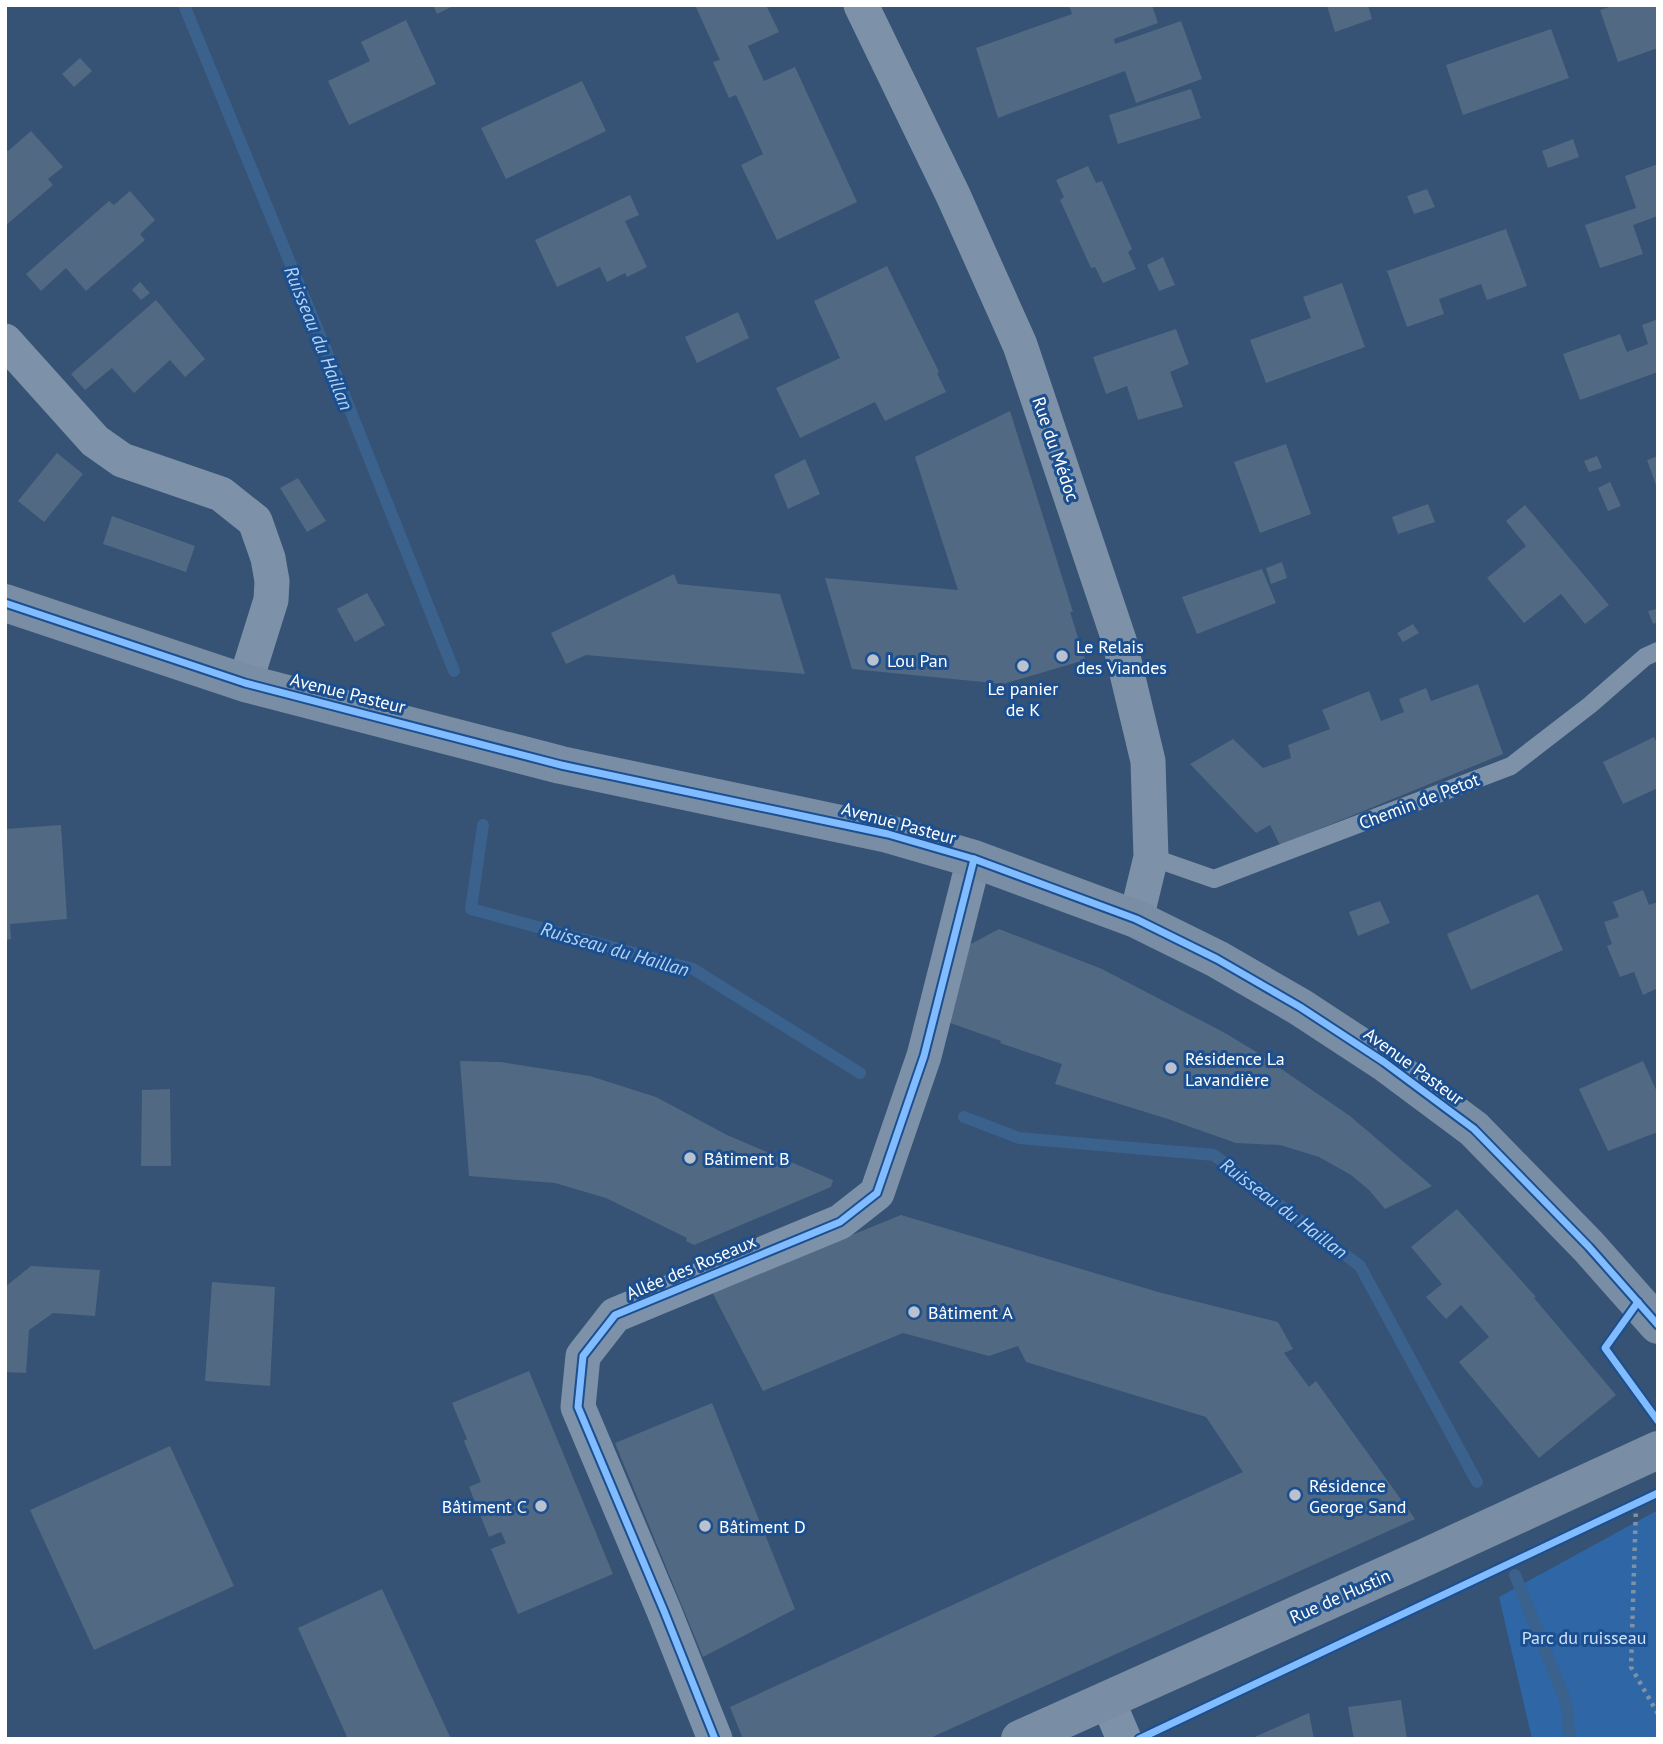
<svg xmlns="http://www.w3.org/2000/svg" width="1663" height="1744" viewBox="0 0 1663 1744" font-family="'PT Sans',sans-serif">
<rect width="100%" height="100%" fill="#365274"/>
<!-- green -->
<polygon fill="#2f66a5" points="1658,1510 1658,1739 1532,1739 1499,1597"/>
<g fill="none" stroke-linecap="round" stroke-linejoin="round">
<!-- stream -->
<g stroke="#3b618d" stroke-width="12">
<polyline points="184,5 335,372 454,671"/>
<polyline points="483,825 471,909 693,969 860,1073"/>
<polyline points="964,1117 1019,1138 1214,1155 1360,1266 1477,1482"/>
<polyline points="1515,1575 1566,1702 1570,1739"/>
</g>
</g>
<!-- building -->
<g fill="#526984">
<polygon points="433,5 455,5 437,14"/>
<polygon points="695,5 766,5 779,32 748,46 764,81 795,67 857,202 777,240 741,165 763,154 736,95 729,98 713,62 720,60"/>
<polygon points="1069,5 1152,5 1158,23 1114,39 1115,44 1181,21 1202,79 1136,103 1125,71 998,118 976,48 1072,14"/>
<polygon points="1329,5 1368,5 1372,19 1335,32 1327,6"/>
<polygon points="1615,5 1658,5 1658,48 1618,62 1600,10"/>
<polygon points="406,20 436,84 349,125 328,81 370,61 361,42"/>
<polygon points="1551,29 1569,78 1463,115 1446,65"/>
<polygon points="80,58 92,71 74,87 62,74"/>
<polygon points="582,81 606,131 506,179 481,128"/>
<polygon points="1191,89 1201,118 1118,144 1109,115"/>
<polygon points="31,131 63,167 48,179 53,185 5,226 5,148 8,151"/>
<polygon points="1573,139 1579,157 1548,168 1542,151"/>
<polygon points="1658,164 1658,216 1633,225 1643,254 1600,268 1585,225 1636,208 1625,176"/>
<polygon points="1088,166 1096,183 1102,181 1132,249 1128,252 1136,269 1103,283 1095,267 1091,268 1060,200 1064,197 1056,180"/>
<polygon points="1427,189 1435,207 1414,214 1407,196"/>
<polygon points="130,191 155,220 140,234 145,240 86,291 66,268 41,291 26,274 109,201 114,205"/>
<polygon points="630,195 639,215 625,221 647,267 627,277 625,273 607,282 600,267 557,287 535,240"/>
<polygon points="1506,229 1527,286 1487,300 1481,284 1439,299 1444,314 1407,327 1387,271"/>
<polygon points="1163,257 1175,285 1159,291 1147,265"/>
<polygon points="887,266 939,372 937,373 946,392 885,421 875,402 800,438 776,388 840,358 814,301"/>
<polygon points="140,282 150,293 141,300 132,290"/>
<polygon points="1342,283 1365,347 1266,383 1250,340 1311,318 1303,297"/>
<polygon points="156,300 205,359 185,377 170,360 134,393 112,368 85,390 71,374"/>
<polygon points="738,312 749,338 697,363 685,337"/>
<polygon points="1658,319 1658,372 1580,400 1563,354 1620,334 1627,352 1648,344 1642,325"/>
<polygon points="1176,329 1189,364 1170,372 1183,407 1138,420 1127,386 1106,394 1093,357"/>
<polygon points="1010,411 1073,612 1070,612 1085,660 1003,684 852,669 825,578 958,590 915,457"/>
<polygon points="1286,444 1311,514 1260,533 1234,462"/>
<polygon points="57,453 83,474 44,522 18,501"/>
<polygon points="1597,456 1602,468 1589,472 1584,461"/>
<polygon points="1658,456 1658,488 1657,488 1647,460"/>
<polygon points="805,459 820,494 788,509 774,475"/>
<polygon points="298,478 326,521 307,532 280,488"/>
<polygon points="1610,482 1621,506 1608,511 1598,488"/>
<polygon points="1428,504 1435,522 1398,534 1392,517"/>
<polygon points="1525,505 1609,605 1585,624 1561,594 1524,623 1487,578 1526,546 1506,521"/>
<polygon points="112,516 195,546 186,572 103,544"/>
<polygon points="1282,562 1287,578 1271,584 1266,568"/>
<polygon points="1262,569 1276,603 1197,634 1182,597"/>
<polygon points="674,574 678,584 780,594 805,674 586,655 566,664 551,633"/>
<polygon points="367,593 385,625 355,642 337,609"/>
<polygon points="1656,609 1658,622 1653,624 1648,611"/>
<polygon points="1413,624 1419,633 1403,642 1397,633"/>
<polygon points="1478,684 1503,754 1280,845 1270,825 1256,833 1190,764 1233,739 1263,768 1291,758 1288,745 1330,729 1322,710 1369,691 1381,721 1404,712 1399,699 1426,688 1431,701"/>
<polygon points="1654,737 1658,745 1658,788 1623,804 1603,762"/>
<polygon points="61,825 67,919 10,924 11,939 5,940 5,829"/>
<polygon points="1643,890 1649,905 1658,902 1658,988 1643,995 1634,972 1620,977 1607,946 1612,944 1604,922 1619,917 1613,902"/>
<polygon points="1538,894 1563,950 1471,990 1447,934"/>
<polygon points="1380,901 1390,923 1358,936 1349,912"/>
<polygon points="999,929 1102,969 1225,1033 1258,1053 1350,1116 1432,1186 1385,1209 1369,1190 1351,1175 1319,1157 1280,1145 1236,1143 1168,1119 1055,1084 1062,1064 1000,1043 1001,1041 942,1020 967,946"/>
<polygon points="460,1061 500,1062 590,1076 656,1097 727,1135 833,1180 831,1187 694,1245 686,1241 687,1238 606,1198 555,1183 469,1176"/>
<polygon points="1643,1061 1658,1094 1658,1132 1608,1151 1579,1089"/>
<polygon points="170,1089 171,1166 141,1166 142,1090"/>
<polygon points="1457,1209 1536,1297 1534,1298 1616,1395 1539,1458 1459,1362 1489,1337 1461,1305 1446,1319 1426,1297 1442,1284 1411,1247"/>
<polygon points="901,1215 1158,1292 1278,1322 1293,1349 1284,1353 1309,1387 1316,1381 1415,1519 928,1739 743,1739 730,1707 1243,1472 1206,1417 1026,1362 1018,1346 989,1356 903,1333 763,1391 712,1292"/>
<polygon points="31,1266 100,1270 95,1316 53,1313 29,1330 26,1373 5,1372 5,1287"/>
<polygon points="212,1282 275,1287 270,1386 205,1381"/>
<polygon points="529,1371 613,1574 518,1614 491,1549 506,1543 501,1532 489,1537 469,1487 481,1482 464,1441 467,1439 452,1403"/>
<polygon points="712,1403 795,1609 703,1657 615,1443"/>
<polygon points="170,1446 234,1586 94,1650 30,1510"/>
<polygon points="382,1589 451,1739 348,1739 298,1628"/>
<polygon points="1401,1700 1407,1739 1354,1739 1348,1707"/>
<polygon points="1309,1713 1314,1739 1250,1739"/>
</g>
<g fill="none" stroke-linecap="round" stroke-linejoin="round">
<!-- path -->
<polyline stroke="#7d92a8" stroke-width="4.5" stroke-dasharray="3.5 5" stroke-linecap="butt" points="1636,1505 1631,1667 1658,1714"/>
<!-- lane -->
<polyline stroke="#7d92a8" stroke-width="18" points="1151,857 1214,879 1511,766 1590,705 1645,657 1658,651"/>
<!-- street -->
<g stroke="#7d92a8" stroke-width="35">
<polyline points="861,5 953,195 1020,345 1119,640 1148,761 1151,857 1136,919"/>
<polyline points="5,341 95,441 122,460 221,494 255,521 268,558 272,581 271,600 245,683"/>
<polyline points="1107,1699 1124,1739"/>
<polyline points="715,1739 664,1611 578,1407 583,1356 615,1315 840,1222 877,1193 924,1056 974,859"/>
</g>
<!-- secondary -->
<g stroke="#798da4" stroke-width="38">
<polyline points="5,603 245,683 561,765 888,834 974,859 1136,919 1217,959 1300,1007 1384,1062 1474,1129 1589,1247 1658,1325"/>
<polyline points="1020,1739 1428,1556 1658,1450"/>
</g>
<defs>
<g id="cycleway">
<polyline points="5,603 245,683 561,765 888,834 974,859 1136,919 1217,959 1300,1007 1384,1062 1474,1129 1589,1247 1658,1325"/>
<polyline points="1638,1302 1605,1348 1658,1421"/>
<polyline points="715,1739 664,1611 578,1407 583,1356 615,1315 840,1222 877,1193 924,1056 974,859"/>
<polyline points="1139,1739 1658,1493"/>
</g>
</defs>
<!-- cycleway casing -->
<use href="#cycleway" stroke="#1b4f8f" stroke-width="11"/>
<!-- cycleway -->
<use href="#cycleway" stroke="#80bcff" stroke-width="7"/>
</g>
<!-- markers -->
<g fill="#b9c2ce" stroke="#1b4f8f" stroke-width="2.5">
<circle cx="1062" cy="656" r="7"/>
<circle cx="873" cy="660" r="7"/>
<circle cx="1023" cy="666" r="7"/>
<circle cx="1171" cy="1068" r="7"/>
<circle cx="690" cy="1158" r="7"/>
<circle cx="914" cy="1312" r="7"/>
<circle cx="1295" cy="1495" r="7"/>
<circle cx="541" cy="1506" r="7"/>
<circle cx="705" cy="1526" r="7"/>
</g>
<g text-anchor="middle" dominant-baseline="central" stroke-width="6" stroke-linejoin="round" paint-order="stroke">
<!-- street labels -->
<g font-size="18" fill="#fff" stroke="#1b4f8f">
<text transform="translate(1056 449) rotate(71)">Rue du Médoc</text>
<text transform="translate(348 693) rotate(14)">Avenue Pasteur</text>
<text transform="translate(1419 801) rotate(-21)">Chemin de Petot</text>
<text transform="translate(899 823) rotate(15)">Avenue Pasteur</text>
<text transform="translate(1414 1066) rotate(36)">Avenue Pasteur</text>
<text transform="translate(691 1267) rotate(-23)">Allée des Roseaux</text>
<text transform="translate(1340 1596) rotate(-24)">Rue de Hustin</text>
</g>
<!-- poi labels -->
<g font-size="18" fill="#fff" stroke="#1b4f8f" text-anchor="start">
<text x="1076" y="646">Le Relais<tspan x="1076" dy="21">des Viandes</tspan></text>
<text x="887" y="660">Lou Pan</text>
<text x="1023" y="688" text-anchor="middle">Le panier<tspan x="1023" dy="21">de K</tspan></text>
<text x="1185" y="1058">Résidence La<tspan x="1185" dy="21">Lavandière</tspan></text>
<text x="704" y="1158">Bâtiment B</text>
<text x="928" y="1312">Bâtiment A</text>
<text x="1309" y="1485">Résidence<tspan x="1309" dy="21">George Sand</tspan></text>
<text x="527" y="1506" text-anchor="end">Bâtiment C</text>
<text x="719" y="1526">Bâtiment D</text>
</g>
<!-- park labels -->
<g font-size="18" fill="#cfe3fa" stroke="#1b4f8f">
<text x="1584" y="1637">Parc du ruisseau</text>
</g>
<!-- water labels -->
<g font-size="19" font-style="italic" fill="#b5d3f5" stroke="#1b4f8f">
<text transform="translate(319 338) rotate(68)">Ruisseau du Haillan</text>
<text transform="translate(615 949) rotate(16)">Ruisseau du Haillan</text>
<text transform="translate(1284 1208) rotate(37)">Ruisseau du Haillan</text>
</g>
</g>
<!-- border -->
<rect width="1663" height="1744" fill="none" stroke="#ffffff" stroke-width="14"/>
</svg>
